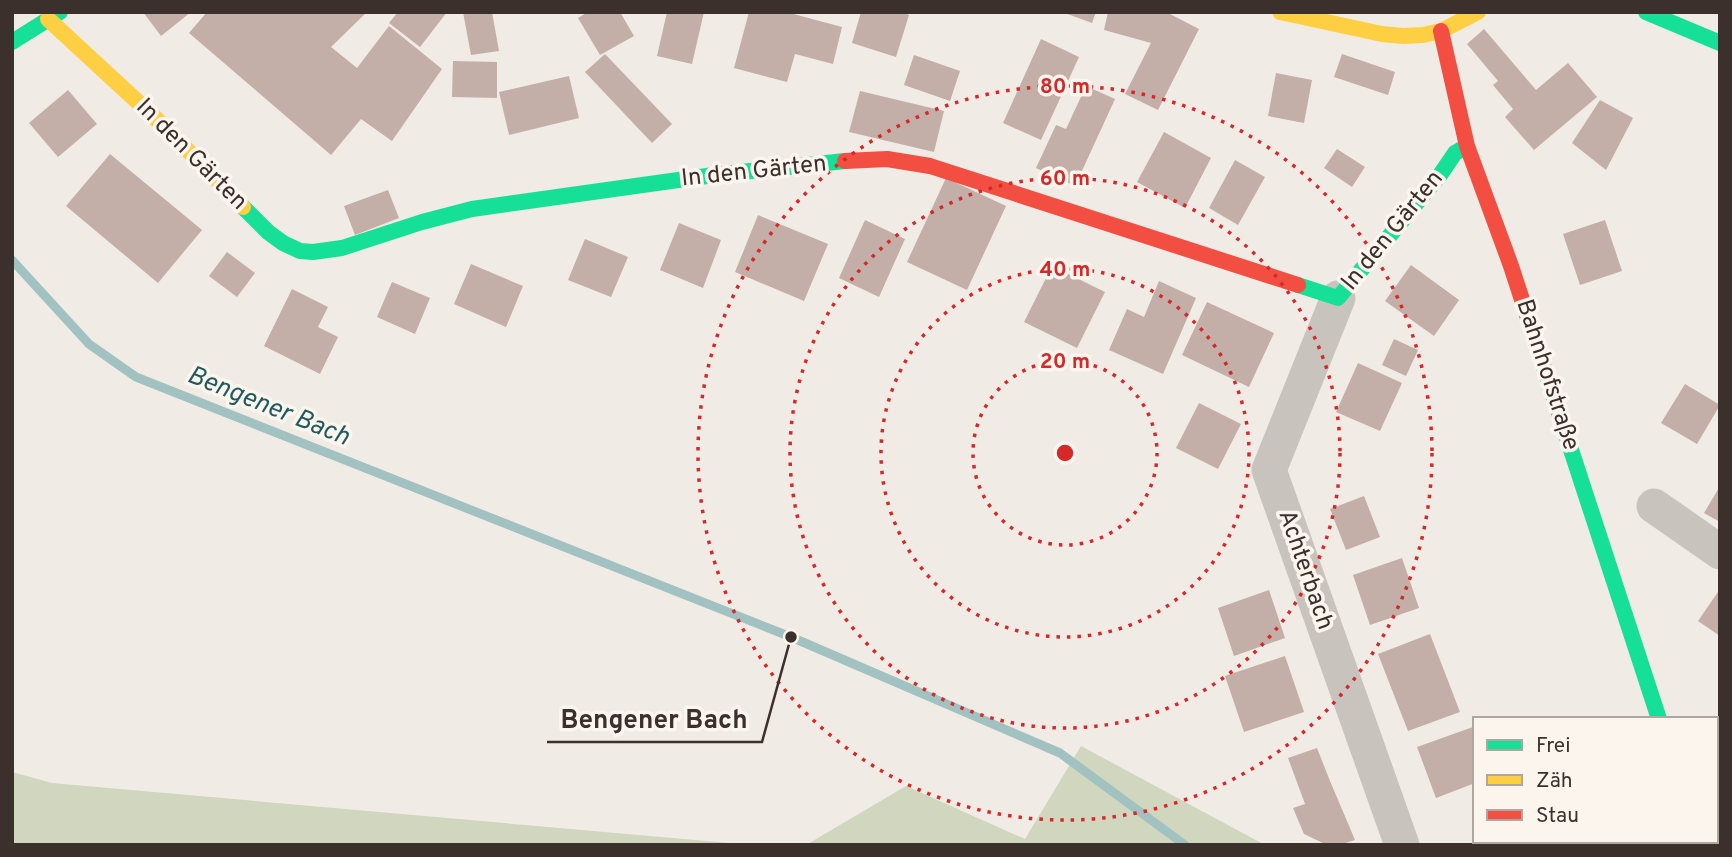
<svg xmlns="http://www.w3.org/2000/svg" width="1732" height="857" viewBox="0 0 1732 857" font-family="Overpass,sans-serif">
<rect width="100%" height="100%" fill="#f0ebe5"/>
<!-- green -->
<g fill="#d1d6bf">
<polygon points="1081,746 1265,845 806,845 906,786 1025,839"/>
<polygon points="12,772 52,783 752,845 12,845"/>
</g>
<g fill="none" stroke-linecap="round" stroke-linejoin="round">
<!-- stream -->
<polyline stroke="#a1c2c1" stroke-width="9" points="12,260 89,344 136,377 791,637 1060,753 1185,845"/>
</g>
<!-- building -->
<g fill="#c3afa7">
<polygon points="143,12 191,12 161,36"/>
<polygon points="207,12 367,12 331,47 357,68 389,26 442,69 392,141 361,119 331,155 189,33"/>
<polygon points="398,12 447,12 420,47 389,23"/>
<polygon points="463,12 492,12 499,51 471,55"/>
<polygon points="588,12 620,12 634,36 600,55 578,18"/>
<polygon points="667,12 704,12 692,64 657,56"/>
<polygon points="749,12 786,12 842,27 833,64 795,54 787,82 734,68"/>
<polygon points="861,12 901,12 909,15 896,57 852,43"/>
<polygon points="1062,12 1096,12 1092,23"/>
<polygon points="1108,12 1166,12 1199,29 1158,110 1125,94 1151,43 1104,30"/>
<polygon points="1484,29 1536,90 1568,63 1597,97 1534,150 1505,117 1513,109 1493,85 1498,81 1467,44"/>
<polygon points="1041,39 1079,57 1041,140 1003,123"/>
<polygon points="605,54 672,124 652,143 585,72"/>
<polygon points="1342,54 1395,72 1388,95 1334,77"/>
<polygon points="914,55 960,71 950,101 904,85"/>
<polygon points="453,61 497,62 497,98 452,97"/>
<polygon points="1276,73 1312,80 1304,123 1268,116"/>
<polygon points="569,76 579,118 509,135 499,92"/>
<polygon points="1086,86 1115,99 1075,186 1036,168 1056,125 1066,129"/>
<polygon points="68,90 97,124 58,157 29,123"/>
<polygon points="860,91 944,111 934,152 849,132"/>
<polygon points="1600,100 1633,118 1606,170 1572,143"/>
<polygon points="1164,132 1211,158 1185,208 1137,182"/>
<polygon points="1337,149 1365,167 1352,187 1324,168"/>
<polygon points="110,154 202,230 158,283 66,206"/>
<polygon points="1235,160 1265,177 1238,225 1209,208"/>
<polygon points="946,178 1006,206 967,290 907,262"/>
<polygon points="388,190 399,218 355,235 344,206"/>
<polygon points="758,215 828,244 804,301 735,272"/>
<polygon points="865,220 905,239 879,297 839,278"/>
<polygon points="1605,220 1622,271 1580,285 1563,234"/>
<polygon points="679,223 721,240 703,288 660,270"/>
<polygon points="585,239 628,257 611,297 568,280"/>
<polygon points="227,252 255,273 237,297 209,276"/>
<polygon points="471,264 523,286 506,327 454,304"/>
<polygon points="1411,265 1459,300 1434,336 1385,301"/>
<polygon points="1052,266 1105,292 1077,348 1024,322"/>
<polygon points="1159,281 1196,298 1163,374 1109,350 1127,309 1144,317"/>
<polygon points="392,282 430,298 415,334 377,317"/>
<polygon points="292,289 328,307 318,327 338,337 320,374 264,346"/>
<polygon points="1207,302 1274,333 1249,387 1182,355"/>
<polygon points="1394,339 1418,350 1406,376 1382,365"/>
<polygon points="1358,363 1402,383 1380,431 1336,412"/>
<polygon points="1685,384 1720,405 1697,444 1661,423"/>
<polygon points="1199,403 1241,424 1218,469 1176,448"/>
<polygon points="1720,486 1720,522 1704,513"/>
<polygon points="1364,496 1380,537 1346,550 1330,509"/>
<polygon points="1402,558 1419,608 1370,625 1353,575"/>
<polygon points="1720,589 1720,636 1698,621"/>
<polygon points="1269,590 1285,638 1234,656 1218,608"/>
<polygon points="1430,634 1460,712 1408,731 1378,654"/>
<polygon points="1285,656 1304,712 1244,732 1225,676"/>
<polygon points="1473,727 1475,732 1475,783 1436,798 1417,747"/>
<polygon points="1317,748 1330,781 1355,840 1339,845 1327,845 1304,834 1293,808 1305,804 1288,758"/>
</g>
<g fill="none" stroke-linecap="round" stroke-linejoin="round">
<!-- street -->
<g stroke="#c9c3be" stroke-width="35">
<polyline points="1338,298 1269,470 1402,845"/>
<polyline points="1654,506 1720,552"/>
<polyline points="1699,841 1700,845"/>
</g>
<!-- fast -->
<g stroke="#16e098" stroke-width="16">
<polyline points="1646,12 1720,43"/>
<polyline points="12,42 60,12"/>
<polyline points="243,207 268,232 283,243 300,251 313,252 342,248 422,222 472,209 714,175 845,161"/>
<polyline points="1298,285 1338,298 1440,175 1455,153 1467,146"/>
<polyline points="1543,364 1659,719"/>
</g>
<!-- slow -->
<g stroke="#ffcf43" stroke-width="16">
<polyline points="1280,12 1382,34 1403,36 1423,35 1441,31 1478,12"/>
<polyline points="48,19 166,128 243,207"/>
</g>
<!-- jam -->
<g stroke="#f24e42" stroke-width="16">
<polyline points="1441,31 1467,146 1511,266 1543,364"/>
<polyline points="845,161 887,159 930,166 1298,285"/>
</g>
</g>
<!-- distance rings -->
<g fill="none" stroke="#d62828" stroke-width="3.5" stroke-dasharray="3.5 7">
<circle cx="1065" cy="453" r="92"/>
<circle cx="1065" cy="453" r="184"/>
<circle cx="1065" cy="453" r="275"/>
<circle cx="1065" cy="453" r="367"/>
</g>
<g text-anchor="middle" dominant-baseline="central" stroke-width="7" stroke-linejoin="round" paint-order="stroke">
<!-- street labels -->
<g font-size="24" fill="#3b302b" stroke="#fbf5ee">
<text transform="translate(191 155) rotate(45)">In den Gärten</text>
<text transform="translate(754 172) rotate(-6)">In den Gärten</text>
<text transform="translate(1393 231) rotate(-51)">In den Gärten</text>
<text transform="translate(1547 375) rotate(72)">Bahnhofstraße</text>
<text transform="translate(1305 570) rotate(71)">Achterbach</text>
</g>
<!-- water labels -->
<g font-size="26" font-style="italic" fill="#1f5a5e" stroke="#fbf5ee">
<text transform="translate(268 407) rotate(22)">Bengener Bach</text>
</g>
</g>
<circle cx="1065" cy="453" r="10" fill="#d62828" stroke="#fbf5ee" stroke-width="3.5"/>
<g font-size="21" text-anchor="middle" font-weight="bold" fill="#d62828" stroke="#fbf5ee" stroke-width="7" stroke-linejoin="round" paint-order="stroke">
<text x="1065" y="93">80 m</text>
<text x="1065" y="185">60 m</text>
<text x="1065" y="276">40 m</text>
<text x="1065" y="368">20 m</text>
</g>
<!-- callouts -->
<path fill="none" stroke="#3b302b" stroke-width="2.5" d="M791 637L762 742H547"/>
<circle fill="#3b302b" stroke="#fbf5ee" stroke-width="2.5" cx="791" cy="637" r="7"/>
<g font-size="26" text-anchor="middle" font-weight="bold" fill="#3b302b" stroke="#fbf5ee" stroke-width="7" stroke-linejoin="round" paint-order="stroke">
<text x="654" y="728">Bengener Bach</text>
</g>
<!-- border -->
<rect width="1732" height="857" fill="none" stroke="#3b302b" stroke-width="28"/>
<!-- legend -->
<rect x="1473" y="717" width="245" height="126" fill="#fbf5ee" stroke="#aea6a0" stroke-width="2"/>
<rect x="1487" y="740" width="35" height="10" fill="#16e098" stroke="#aea6a0" stroke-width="2"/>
<text x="1536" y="752" font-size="21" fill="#3b302b">Frei</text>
<rect x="1487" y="775" width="35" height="10" fill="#ffcf43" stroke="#aea6a0" stroke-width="2"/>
<text x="1536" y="787" font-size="21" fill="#3b302b">Zäh</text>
<rect x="1487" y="810" width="35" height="10" fill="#f24e42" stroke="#aea6a0" stroke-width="2"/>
<text x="1536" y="822" font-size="21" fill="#3b302b">Stau</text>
</svg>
